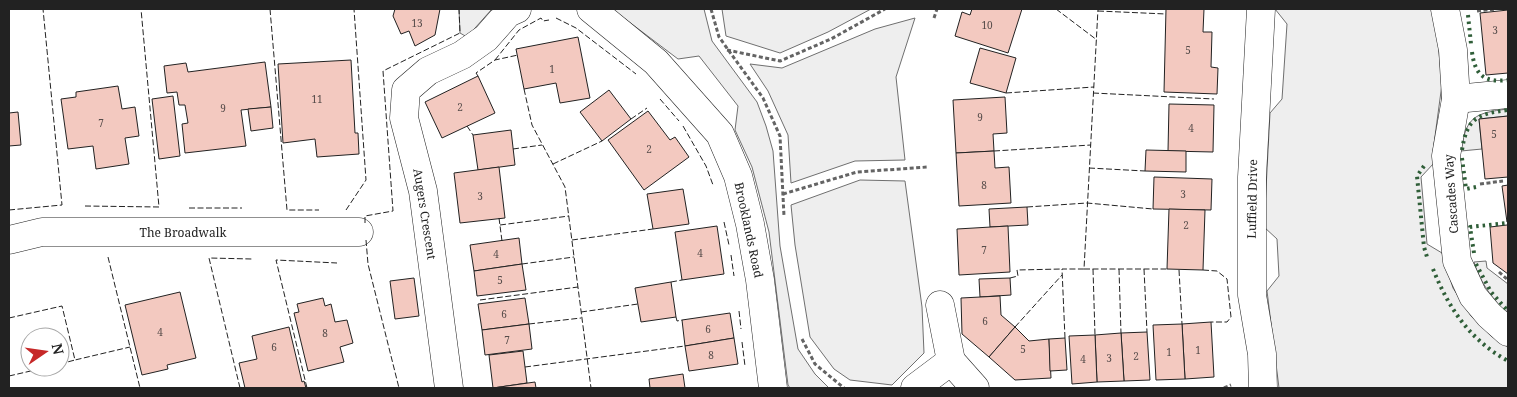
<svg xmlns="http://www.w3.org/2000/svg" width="1517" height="397" viewBox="0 0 1517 397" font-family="'Noto Serif',serif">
<rect width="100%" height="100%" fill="#fff"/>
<!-- green -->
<g fill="#eee" stroke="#6f6f6f">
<polygon points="459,9 492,9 467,37 460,33"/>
<polygon points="612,9 704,9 712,41 757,102 766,126 773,151 780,246 798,349 815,374 829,388 790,388 788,385 769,232 752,167 735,130 738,106 699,56 678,59"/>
<polygon points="722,9 871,9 828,32 780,53 726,36"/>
<polygon points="1275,9 1435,9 1442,84 1433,151 1434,163 1421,177 1427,244 1442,253 1453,288 1471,316 1491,336 1508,347 1508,388 1279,388 1267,291 1279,276 1277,239 1264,227 1270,113 1282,99 1287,24"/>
<polygon points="915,18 896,77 905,160 855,161 791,183 788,135 768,91 750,64 782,68 875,29"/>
<path d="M1508 109V116L1479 119 1482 149 1461 151C1466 117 1474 113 1508 109Z"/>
<polygon points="860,180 905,181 922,307 924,353 892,385 850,380 834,369 810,337 795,245 791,205"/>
<path d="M1486 261 1487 268 1508 284 1507 313C1492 299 1480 282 1474 262Z"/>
</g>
<!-- building -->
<g fill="#f3c9c0" stroke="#222">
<polygon points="395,9 440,9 435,35 415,46 409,31 401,34 393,16"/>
<polygon points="972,9 1022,9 1008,53 955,36 962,12 970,15"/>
<polygon points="1166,9 1204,9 1203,32 1212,32 1211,67 1218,68 1217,94 1164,92"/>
<polygon points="1508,10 1508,73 1486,75 1480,13"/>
<polygon points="578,37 590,98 560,103 556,83 524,89 516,49"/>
<polygon points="980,48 1016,58 1006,93 970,83"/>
<polygon points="351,60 355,133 358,133 359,154 317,157 315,139 283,143 278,64"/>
<polygon points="265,62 271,107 241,110 246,146 185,153 182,124 188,123 185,105 179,105 177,92 167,93 164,66 186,63 188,72"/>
<polygon points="478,76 495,113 442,138 425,102"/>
<polygon points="118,86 122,109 135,107 139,136 125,138 129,164 96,169 93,146 68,149 61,99 76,97 76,92"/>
<polygon points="609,90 631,119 602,141 580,112"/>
<polygon points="173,96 180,156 159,159 152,99"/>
<polygon points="1005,97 1007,133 993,134 994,151 956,153 953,100"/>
<polygon points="1169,104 1214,105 1213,152 1168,151"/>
<polygon points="271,107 273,128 251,131 248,109"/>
<polygon points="648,111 670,140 675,137 689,157 644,190 608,140"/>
<polygon points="18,112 21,145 9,146 9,113"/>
<polygon points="1508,116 1508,177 1485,179 1479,119"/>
<polygon points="511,130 515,165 478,170 473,135"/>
<polygon points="1146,150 1186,151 1186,172 1145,171"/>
<polygon points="994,151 995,168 1009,167 1011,203 959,206 956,153"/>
<polygon points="499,167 505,218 460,223 454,173"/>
<polygon points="1154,177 1212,179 1211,210 1153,209"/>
<polygon points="1508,185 1508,222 1507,222 1502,186"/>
<polygon points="683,189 689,224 653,229 647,194"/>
<polygon points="1027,207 1028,225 990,227 989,209"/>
<polygon points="1169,209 1205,210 1203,270 1167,269"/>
<polygon points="1507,225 1508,225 1508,274 1493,263 1490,227"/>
<polygon points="717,226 724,274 682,280 675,232"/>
<polygon points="1008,226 1010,272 959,275 957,229"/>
<polygon points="519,238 522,264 474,271 470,245"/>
<polygon points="522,264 526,290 477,296 474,271"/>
<polygon points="414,278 419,316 395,319 390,281"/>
<polygon points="1010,278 1011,295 980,297 979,279"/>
<polygon points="671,282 676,317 641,322 635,288"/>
<polygon points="180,292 196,358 167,365 168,369 142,375 125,305"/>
<polygon points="1000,296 1001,315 1015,327 989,357 962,334 961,298"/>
<polygon points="323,298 325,306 331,304 335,322 347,320 353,343 340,347 344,362 308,371 294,313 299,312 297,304"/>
<polygon points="525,298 529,324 482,330 478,304"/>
<polygon points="730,313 734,338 685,346 682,320"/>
<polygon points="1211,322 1214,377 1185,379 1182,324"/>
<polygon points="529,324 532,349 485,355 482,330"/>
<polygon points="1182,324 1185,379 1156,380 1153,325"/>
<polygon points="289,327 302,382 304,381 306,388 245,388 239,363 257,359 252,336"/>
<polygon points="1015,327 1029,341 1049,339 1051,378 1015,380 989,357"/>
<polygon points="1147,332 1150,380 1124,381 1121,333"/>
<polygon points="1121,333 1124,381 1097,382 1095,335"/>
<polygon points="1095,335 1097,382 1072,384 1069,336"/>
<polygon points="734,338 738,364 689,371 685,346"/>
<polygon points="1065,338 1067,370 1050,371 1049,339"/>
<polygon points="523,351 527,383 493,388 489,355"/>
<polygon points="683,374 685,388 650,388 649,379"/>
<polygon points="535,382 536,388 489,388 493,388"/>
</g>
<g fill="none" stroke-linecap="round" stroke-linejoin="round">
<defs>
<g id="minor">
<polyline points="591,9 656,62 720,134 738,176 750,224 760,280 773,388"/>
<polyline points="1261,9 1252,177 1252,295 1262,354 1263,388"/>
<polyline points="1445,9 1453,50 1456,99 1446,156 1457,261 1473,296 1489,315 1508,332"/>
<polyline points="1456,99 1508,94"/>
<polyline points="9,240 42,232 359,232"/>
<polyline points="940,305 951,361 975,388"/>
<polyline points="449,388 423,191 404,118 406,90 428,71 462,55 486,38 508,13 517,9"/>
<polyline points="915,388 951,361"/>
</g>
</defs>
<!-- minor casing -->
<use href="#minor" stroke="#222" stroke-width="29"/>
<!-- path -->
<g stroke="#646464" stroke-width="3" stroke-dasharray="4 2.5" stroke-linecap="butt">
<polyline points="711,9 719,37 763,98 780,136 784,216"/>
<polyline points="1477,11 1496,9"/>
<polyline points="934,18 937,9"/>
<polyline points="727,50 780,61 831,39 885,9"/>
<polyline points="1480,184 1503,181"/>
<polyline points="783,194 857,172 928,167"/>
<polyline points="1499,272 1508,280"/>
<polyline points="802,339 815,364 844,388"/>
<polyline points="1224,388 1231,385"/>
</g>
<!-- minor -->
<use href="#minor" stroke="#fff" stroke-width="28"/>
<!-- hedge -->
<g stroke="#2f5e38" stroke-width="4" stroke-dasharray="2.5 4" stroke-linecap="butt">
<polyline points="1468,15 1471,44"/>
<path d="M1472 52C1475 75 1484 83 1508 80"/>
<path d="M1462 150C1467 118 1477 114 1508 110"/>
<polyline points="1462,158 1466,189 1476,187"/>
<polyline points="1424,166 1417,176 1424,247 1427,257"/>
<polyline points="1474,253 1470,227 1507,223"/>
<polyline points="1476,264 1491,292 1506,309"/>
<path d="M1433 269C1449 309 1470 340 1508 361"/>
</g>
<!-- fence -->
<g stroke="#222" stroke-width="1" stroke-dasharray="6 2.5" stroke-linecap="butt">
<polyline points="270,9 287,210 319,210"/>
<polyline points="1056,9 1097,40"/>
<polyline points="1098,11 1166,14"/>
<polyline points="556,18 576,28 636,74"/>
<polyline points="495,60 519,30 541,18 543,21 549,20"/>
<polyline points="478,76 476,73 495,60 518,55"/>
<polyline points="524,89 532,125 565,187 591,388"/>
<polyline points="1006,93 1094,87"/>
<polyline points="1093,93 1214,99"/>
<polyline points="660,99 679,121"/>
<polyline points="631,119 647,108"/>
<polyline points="467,126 473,135"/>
<polyline points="683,126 706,166 713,185"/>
<polyline points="513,149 542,145"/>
<polyline points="994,151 1091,145"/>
<polyline points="553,164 602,141"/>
<polyline points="1089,168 1145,171"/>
<polyline points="85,206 159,207 141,9"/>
<polyline points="1027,207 1087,203 1153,209"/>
<polyline points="189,208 242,208"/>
<polyline points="9,210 62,205 43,9"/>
<polyline points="346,210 366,180 354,9"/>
<polyline points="499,218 502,241"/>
<polyline points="724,222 729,245"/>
<polyline points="365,223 365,216 393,211 383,71 460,33 459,9"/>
<polyline points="500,225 569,216"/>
<polyline points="366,240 368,264 399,388"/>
<polyline points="572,240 653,229"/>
<polyline points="731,255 734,276"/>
<polyline points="108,257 140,388"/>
<polyline points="522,264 574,257"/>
<polyline points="1084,269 1167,269"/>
<polyline points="1093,269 1095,335"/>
<polyline points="1119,269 1121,333"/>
<polyline points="1144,269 1147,332"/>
<polyline points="1179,270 1182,324"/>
<polyline points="1203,270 1217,271 1227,279 1231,317 1227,322 1211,322"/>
<polyline points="1010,278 1018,276 1017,270 1062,269"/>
<polyline points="671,282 682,280"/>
<polyline points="480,300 578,287"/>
<polyline points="739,311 741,329"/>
<polyline points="581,312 638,304"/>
<polyline points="676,317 677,321 682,320"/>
<polyline points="9,318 62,306 75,360 130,347"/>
<polyline points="529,324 581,318"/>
<polyline points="1015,327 1062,275"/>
<polyline points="1065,338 1062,269 1084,269 1098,9"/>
<polyline points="742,342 745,366"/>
<polyline points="60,364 75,360"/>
<polyline points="525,367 685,346"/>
<polyline points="9,376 48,367"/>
<polyline points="240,388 209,258 252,259"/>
<polyline points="307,388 276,260 337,263"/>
</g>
<!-- wall -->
<polyline stroke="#222" stroke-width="2.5" points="491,9 492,9"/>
</g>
<g text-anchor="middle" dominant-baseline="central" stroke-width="4" stroke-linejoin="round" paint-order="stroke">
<!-- number labels -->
<g font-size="10" fill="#564c4a">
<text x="417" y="23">13</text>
<text x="987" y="25">10</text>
<text x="1495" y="30">3</text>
<text x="1188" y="50">5</text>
<text x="552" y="69">1</text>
<text x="317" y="99">11</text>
<text x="460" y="107">2</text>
<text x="223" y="108">9</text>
<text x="980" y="117">9</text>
<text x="101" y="123">7</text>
<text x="1191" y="128">4</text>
<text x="1494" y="134">5</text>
<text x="649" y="149">2</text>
<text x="984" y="185">8</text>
<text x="1183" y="194">3</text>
<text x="480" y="196">3</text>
<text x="1186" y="225">2</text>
<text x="984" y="250">7</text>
<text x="700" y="253">4</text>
<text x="496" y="254">4</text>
<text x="500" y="280">5</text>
<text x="504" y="314">6</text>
<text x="985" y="321">6</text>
<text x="708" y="329">6</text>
<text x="160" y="332">4</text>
<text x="325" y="333">8</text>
<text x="507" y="340">7</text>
<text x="274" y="347">6</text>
<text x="1023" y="349">5</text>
<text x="1198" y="350">1</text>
<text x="1169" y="352">1</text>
<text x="711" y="355">8</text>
<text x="1136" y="356">2</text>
<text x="1109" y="358">3</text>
<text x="1083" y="359">4</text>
</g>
<!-- street labels -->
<g font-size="12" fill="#222" stroke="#fff">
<text transform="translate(1451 194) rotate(-94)">Cascades Way</text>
<text transform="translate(1252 199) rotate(-89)">Luffield Drive</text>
<text transform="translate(425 214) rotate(81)">Augers Crescent</text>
<text transform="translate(749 230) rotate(78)">Brooklands Road</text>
<text x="183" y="232">The Broadwalk</text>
</g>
</g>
<!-- border -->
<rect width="1517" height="397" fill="none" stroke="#222222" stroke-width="20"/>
<!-- north arrow -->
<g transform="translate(45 352) rotate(77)"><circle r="24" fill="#ffffff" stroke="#a7a7a7"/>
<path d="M0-4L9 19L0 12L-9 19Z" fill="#c62828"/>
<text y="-8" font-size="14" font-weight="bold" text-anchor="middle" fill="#222222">N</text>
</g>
</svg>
